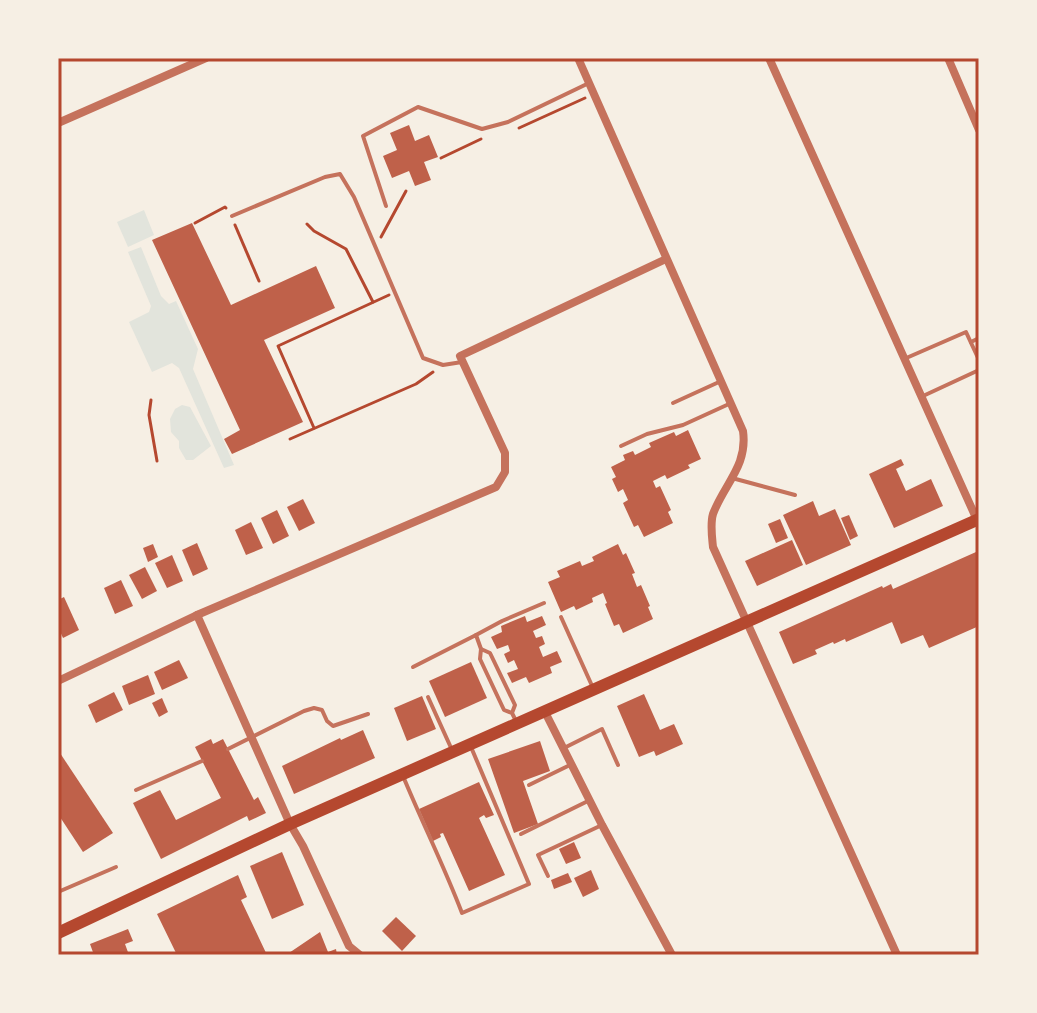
<svg xmlns="http://www.w3.org/2000/svg" width="1037" height="1013" viewBox="0 0 1037 1013" font-family="'Alegreya Sans',sans-serif">
<rect width="100%" height="100%" fill="#f6efe4"/>
<!-- green -->
<g fill="#e2e4dc">
<polygon points="144,210 154,235 128,247 117,222"/>
<polygon points="141,247 161,296 169,304 176,301 198,349 193,369 234,465 224,468 179,368 172,363 152,372 129,322 149,312 151,306 128,252"/>
<polygon points="182,405 190,407 211,446 193,460 186,460 179,448 179,441 171,432 170,419 175,409"/>
</g>
<!-- building -->
<g fill="#bf614a">
<polygon points="409,125 415,141 429,135 438,157 424,162 431,180 415,186 409,171 392,178 383,156 397,150 390,133"/>
<polygon points="192,223 231,305 316,266 335,308 264,340 303,422 232,454 224,439 240,430 152,240"/>
<polygon points="688,430 701,459 688,465 690,468 667,479 665,475 653,481 656,488 660,486 671,510 668,512 673,523 644,537 638,525 634,527 623,503 628,500 623,489 618,492 612,479 616,477 611,467 625,460 623,455 633,451 635,455 651,447 649,443 674,432 676,436"/>
<polygon points="901,459 904,465 896,469 906,491 931,479 943,506 894,528 869,474"/>
<polygon points="303,499 315,523 299,531 287,507"/>
<polygon points="813,501 819,516 835,509 851,545 806,565 783,515"/>
<polygon points="277,510 289,536 273,544 261,518"/>
<polygon points="849,515 858,536 850,540 841,518"/>
<polygon points="780,519 788,538 776,543 768,524"/>
<polygon points="251,522 263,548 246,555 235,530"/>
<polygon points="792,540 803,565 757,586 745,561"/>
<polygon points="197,543 208,569 193,576 182,550"/>
<polygon points="153,544 158,557 148,562 143,548"/>
<polygon points="618,544 623,555 626,553 635,573 632,574 637,587 641,585 650,606 648,607 653,619 623,633 619,624 614,626 605,604 607,603 603,593 592,598 593,602 576,610 574,606 561,612 548,582 560,577 557,571 580,561 582,566 594,561 592,557"/>
<polygon points="976,552 979,560 979,626 929,648 923,635 901,644 892,622 846,642 845,639 834,644 833,642 815,650 817,654 793,664 779,632 882,586 883,588 891,584 893,589"/>
<polygon points="172,555 183,581 167,588 155,563"/>
<polygon points="145,567 157,591 142,599 129,575"/>
<polygon points="121,580 133,606 115,614 104,588"/>
<polygon points="64,597 79,630 63,638 58,627 58,600"/>
<polygon points="525,616 527,622 542,616 546,625 533,631 536,638 542,636 545,644 539,647 543,657 557,651 562,662 550,667 552,673 529,683 526,677 512,683 507,673 518,669 514,660 508,663 504,654 510,651 508,645 497,649 491,637 502,632 501,626"/>
<polygon points="179,660 188,678 162,690 154,672"/>
<polygon points="471,662 487,698 445,717 429,681"/>
<polygon points="148,675 155,694 129,705 122,686"/>
<polygon points="114,692 123,710 96,723 88,705"/>
<polygon points="644,694 660,730 674,724 683,744 656,756 654,751 639,757 617,706"/>
<polygon points="422,696 436,729 407,741 394,708"/>
<polygon points="162,698 168,712 159,717 152,703"/>
<polygon points="363,730 375,758 294,794 282,766 340,738 341,740"/>
<polygon points="211,739 213,744 223,739 254,800 258,797 266,813 249,821 247,816 161,859 133,803 160,790 176,820 221,798 195,747"/>
<polygon points="540,741 550,771 523,781 538,824 514,833 488,759"/>
<polygon points="58,750 113,833 83,852 58,814"/>
<polygon points="479,782 494,815 486,818 484,815 479,818 505,875 469,891 443,833 440,834 441,837 433,841 419,809"/>
<polygon points="574,842 581,858 566,864 559,849"/>
<polygon points="282,852 304,905 272,919 250,866"/>
<polygon points="591,870 599,889 583,897 574,878"/>
<polygon points="568,873 572,882 554,889 551,880"/>
<polygon points="238,875 247,897 241,900 267,955 177,955 157,914"/>
<polygon points="396,917 416,936 402,951 382,931"/>
<polygon points="128,929 133,941 125,944 129,955 94,955 90,944"/>
<polygon points="320,932 328,952 336,949 337,955 286,955"/>
</g>
<g fill="none" stroke-linecap="round" stroke-linejoin="round">
<!-- path -->
<g stroke="#b5482f" stroke-width="3">
<polyline points="519,128 585,98"/>
<polyline points="441,158 481,139"/>
<polyline points="195,223 225,207 226,208"/>
<polyline points="307,224 314,231 346,249 373,302"/>
<polyline points="235,225 259,281"/>
<polyline points="381,237 406,191"/>
<polyline points="151,400 149,415 157,461"/>
<polyline points="314,428 278,346 389,295"/>
<polyline points="290,439 416,384 433,372"/>
</g>
<!-- service -->
<g stroke="#c5725c" stroke-width="4">
<polyline points="386,206 363,136 418,107 482,129 508,122 589,83"/>
<polyline points="232,216 325,177 340,174 354,197 423,358 443,365 462,362"/>
<polyline points="971,342 979,338"/>
<polyline points="904,359 966,332 979,360"/>
<polyline points="923,396 979,370"/>
<polyline points="673,403 719,382"/>
<polyline points="621,446 647,434 683,425 729,404"/>
<polyline points="732,478 795,495"/>
<polyline points="561,617 593,688"/>
<polyline points="476,635 502,621 544,603"/>
<polyline points="413,667 476,635 481,649"/>
<polyline points="428,697 452,750"/>
<polyline points="512,713 504,710 480,659 481,649 490,653 515,705 512,713 517,723"/>
<polyline points="564,748 602,729 618,765"/>
<polyline points="228,749 304,711 314,708 322,710 327,721 333,726 368,714"/>
<path d="M403 776C422 822 444 866 462 913L529 884 471 747"/>
<polyline points="529,785 570,765"/>
<polyline points="136,790 202,761"/>
<polyline points="521,834 590,800"/>
<polyline points="548,876 538,855 602,825"/>
<polyline points="58,892 116,867"/>
</g>
<!-- minor -->
<g stroke="#c5725c" stroke-width="8">
<path d="M578 58 743 431C748 466 724 484 713 514 710 524 712 537 713 547L897 955"/>
<polyline points="769,58 977,520"/>
<polyline points="948,58 979,130"/>
<polyline points="58,123 206,58"/>
<polyline points="197,615 290,824 303,846 349,946 360,955"/>
<polyline points="58,681 197,615 496,487 505,472 505,453 460,356 666,259"/>
<polyline points="545,712 602,825 672,955"/>
</g>
<!-- secondary -->
<polyline stroke="#b5482f" stroke-width="12" points="58,933 290,824 979,519"/>
</g>
<!-- border -->
<rect width="1037" height="1013" fill="none" stroke="#f6efe4" stroke-width="120"/>
<rect x="60" y="60" width="917" height="893" fill="none" stroke="#b5482f" stroke-width="3"/>
</svg>
